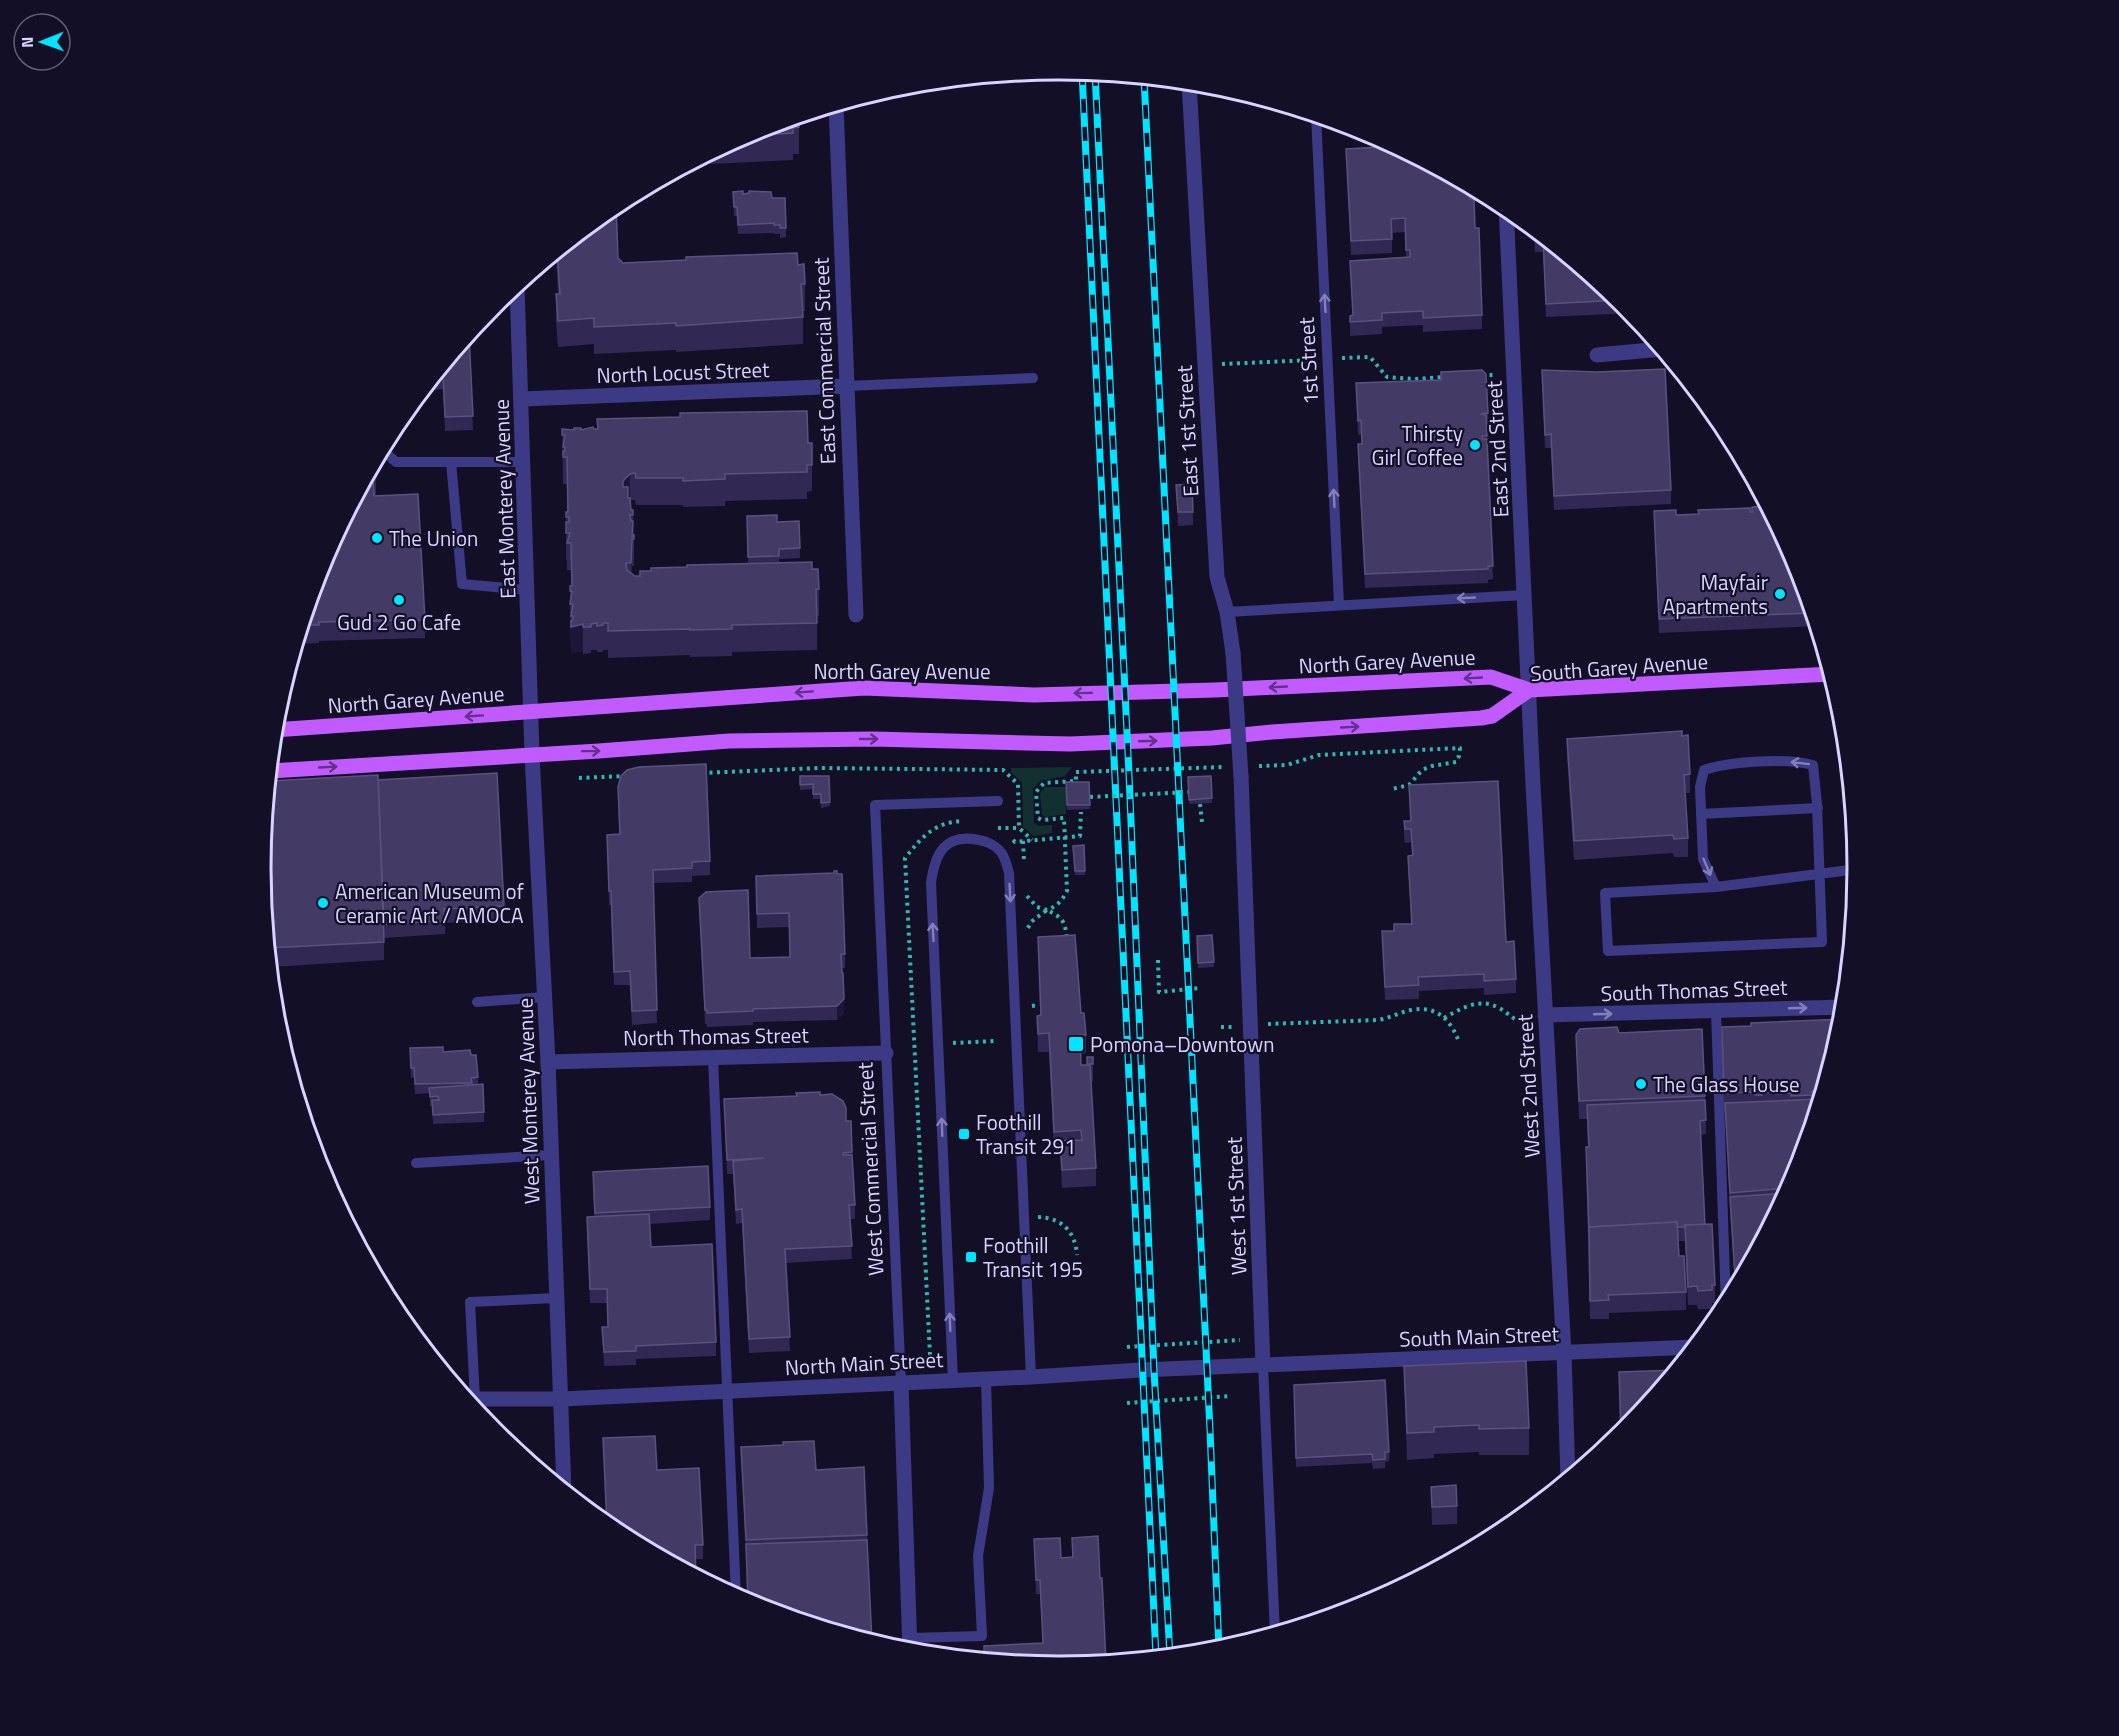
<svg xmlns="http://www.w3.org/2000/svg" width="2119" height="1736" viewBox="0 0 2119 1736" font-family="'Titillium Web',sans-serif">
<rect width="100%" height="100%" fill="#130f26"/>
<!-- green -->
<g fill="#12302f">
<polygon points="1072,767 1065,776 1040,781 1033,789 1034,823 1039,826 1052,825 1052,833 1034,836 1023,827 1022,783 1011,772 1011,768"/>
<polygon points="1045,787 1066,787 1066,814 1046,817 1042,815 1040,793"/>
</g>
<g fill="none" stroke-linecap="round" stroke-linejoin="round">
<!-- path -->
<g stroke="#2fb8b0" stroke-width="4" stroke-dasharray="3 4.5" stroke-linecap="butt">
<polyline points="1342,358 1370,357 1387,377 1414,379 1444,377"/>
<polyline points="1222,364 1313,360"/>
<polyline points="1482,375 1493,375"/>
<polyline points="1259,766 1287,765 1319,755 1460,748 1459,756 1456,762 1432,766 1422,770 1409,785 1392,789"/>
<polyline points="702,773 819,768 1003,770 1018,784 1019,828 1032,840"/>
<polyline points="579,778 626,776"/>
<polyline points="1200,804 1202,822"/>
<polyline points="998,828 1019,828"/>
<polyline points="1013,840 1015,842 1080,836 1081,812"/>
<polyline points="1023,841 1024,861"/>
<path d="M1027 896 1037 907 1047 910C1057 906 1062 901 1067 891L1064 818 1042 820 1038 818 1036 792 1044 783 1076 781V772L1224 767"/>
<path d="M1028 928 1031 922 1047 910C1063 918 1065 921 1067 939"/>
<polyline points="1158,960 1159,992 1199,988"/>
<polyline points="1032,1006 1039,1005"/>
<path d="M1444 1018C1462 1008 1480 997 1499 1008 1511 1014 1509 1019 1524 1021"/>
<path d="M1268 1024 1378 1020C1390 1018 1400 1012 1411 1010 1437 1005 1451 1020 1459 1042"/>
<polyline points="1221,1027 1233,1027"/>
<polyline points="953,1043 994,1041"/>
<path d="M1038 1217C1062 1218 1075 1231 1077 1255"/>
<polyline points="1127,1347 1240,1340"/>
<path d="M930 1355 905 858C922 837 934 822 963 821"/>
<polyline points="1127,1403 1231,1396"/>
</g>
<!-- service -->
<g stroke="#3d3a85" stroke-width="10">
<polyline points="1316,115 1339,605"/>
<polyline points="846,386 1033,378"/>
<polyline points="382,450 396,462 524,462"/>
<polyline points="451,462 462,584 528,590"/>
<polyline points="1227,612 1524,595"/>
<polyline points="1701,814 1818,808"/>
<path d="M1716 887 1703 859 1700 787 1704 770C1730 761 1787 758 1813 765L1817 804 1822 942 1608 951 1605 893 1716 887 1858 869"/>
<polyline points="477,1002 545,997"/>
<polyline points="1716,1011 1726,1307"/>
<polyline points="713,1058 736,1597"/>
<polyline points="416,1163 551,1155"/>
<polyline points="1263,1365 1275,1634"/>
<path d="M953 1380 931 883C935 853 945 833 979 840 986 841 995 845 1000 851 1005 856 1007 866 1009 873L1031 1377"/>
<polyline points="901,1383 875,805 998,801"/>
<polyline points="475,1399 470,1302 556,1298"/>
<polyline points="909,1638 982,1636 978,1556 989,1488 986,1379"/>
</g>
<!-- minor -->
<g stroke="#3d3a85" stroke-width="15">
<polyline points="1189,82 1217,577 1227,612 1233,653"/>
<polyline points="836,105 856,615"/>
<polyline points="1506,206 1532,766 1564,1354 1568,1479"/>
<polyline points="1597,355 1662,349"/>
<polyline points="522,399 846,386"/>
<polyline points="1241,776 1263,1365"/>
<polyline points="1545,1015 1845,1007"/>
<polyline points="548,1062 886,1053"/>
<polyline points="901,1383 910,1652"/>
<polyline points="466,1399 561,1399 1031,1377 1141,1370 1695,1347"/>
</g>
<!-- tertiary -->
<polyline stroke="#3d3a85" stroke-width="15" points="517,285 532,755 548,1062 564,1490"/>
<!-- primary -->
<g stroke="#c25bff" stroke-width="15">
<polyline points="274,730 864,688 1034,695 1215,690 1491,677 1529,690"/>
<polyline points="270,771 599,751 729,741 873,739 1070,744 1212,738 1272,732 1481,718 1492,716 1529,690 1832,674"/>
</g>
<defs>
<g id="rail">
<polyline points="1082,71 1156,1657"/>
<polyline points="1095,72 1129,774 1154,1370 1170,1656"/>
<polyline points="1144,77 1210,1430 1219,1650"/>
</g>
</defs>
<!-- rail casing -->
<use href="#rail" stroke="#00e5ff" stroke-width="7"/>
<!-- rail -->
<use href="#rail" stroke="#130f26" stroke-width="4.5" stroke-dasharray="14" stroke-linecap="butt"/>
<!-- path-bridge -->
<polyline stroke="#2fb8b0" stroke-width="4" stroke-dasharray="3 4.5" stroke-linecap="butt" points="1090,797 1190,792"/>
<!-- minor-bridge -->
<polyline stroke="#3d3a85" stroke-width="15" points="1233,653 1241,776"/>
</g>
<!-- wall -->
<g fill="#312854">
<polygon points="1345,124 1365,130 1345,131"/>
<polygon points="799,127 799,154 793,154 793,160 688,165 754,130"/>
<polygon points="1346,149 1470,199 1475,228 1482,315 1482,329 1423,332 1423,325 1382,327 1382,334 1350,336 1350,316 1353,316 1350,261 1406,258 1405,232 1392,233 1392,253 1351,255"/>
<polygon points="733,192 772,198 786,228 786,237 780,238 780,234 774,234 774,233 738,234 737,216 734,216"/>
<polygon points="616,203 618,258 623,263 798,265 805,284 805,311 803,311 803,344 676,352 676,350 594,354 594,344 558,347 556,321 556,294 558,294 556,253"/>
<polygon points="1534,229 1625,303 1633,313 1546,317 1543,252 1535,252"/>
<polygon points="469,334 473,430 445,431 443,389 433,390 432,379"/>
<polygon points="1542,370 1671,490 1671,504 1554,510 1551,448 1545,448"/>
<polygon points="1356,383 1488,413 1488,427 1487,427 1487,450 1493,579 1488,580 1488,583 1365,588 1358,458 1358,444 1362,444 1361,434 1358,435"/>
<polygon points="562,429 574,430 594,429 808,443 812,465 812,491 807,492 807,499 725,501 725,506 683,507 683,505 636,505 635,500 630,500 631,510 633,510 634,539 634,566 632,566 632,574 635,576 640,576 651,571 687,567 748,563 747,516 777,522 800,548 800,558 779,559 779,563 812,569 819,589 819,616 817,616 817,650 732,652 732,656 690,657 690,655 608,658 608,650 603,650 603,652 597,652 597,650 591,650 591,653 583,654 583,651 571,653 570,613 570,586 571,586 571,570 567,570 567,560 566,560 566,512 567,512 567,484 563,484"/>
<polygon points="376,461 376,495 374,496 425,620 425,638 319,641 319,643 297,644 321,562"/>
<polygon points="1176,485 1193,512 1193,525 1178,526"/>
<polygon points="1654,511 1676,515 1750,512 1798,563 1817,626 1659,633"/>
<polygon points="1682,736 1690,774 1690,793 1685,793 1688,838 1688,857 1674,857 1673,853 1574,860 1567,757 1567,739"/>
<polygon points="800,776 829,776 830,806 821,808 821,799 813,799 813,789 800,790"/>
<polygon points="1211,776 1212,803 1189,804 1188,777"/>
<polygon points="378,780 504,906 504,920 445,923 445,934 384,938 384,960 270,967 261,868"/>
<polygon points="1066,782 1089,782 1090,809 1067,810"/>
<polygon points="1409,785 1506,942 1516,979 1516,993 1484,995 1484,988 1419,991 1419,999 1385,1000 1382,931 1394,931 1411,924 1408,856 1412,855 1411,842 1405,843 1404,835 1404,821 1410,821"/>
<polygon points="618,787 710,861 710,875 692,876 692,882 653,883 657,1023 632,1025 630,985 614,985 611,905 609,905 607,835 619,834"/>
<polygon points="1084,845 1085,875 1075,875 1073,846"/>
<polygon points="756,876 845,954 845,968 842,968 844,1013 837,1020 753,1022 753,1025 707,1027 707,1024 705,1024 699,898 750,958 790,957 789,927 757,928"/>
<polygon points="1212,935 1214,967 1198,968 1197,936"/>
<polygon points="1038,937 1081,1013 1086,1035 1086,1053 1081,1054 1081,1065 1087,1065 1087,1057 1093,1064 1093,1082 1091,1082 1096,1168 1096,1186 1062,1188 1060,1150 1054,1150 1049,1052 1038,1052 1037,1016 1040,1015"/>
<polygon points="1843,1024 1798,1174 1735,1291 1730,1211 1725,1111 1724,1111 1722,1027"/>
<polygon points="1619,1033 1705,1096 1706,1134 1701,1135 1705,1225 1715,1285 1715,1303 1712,1303 1712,1309 1698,1309 1697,1305 1688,1305 1685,1241 1678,1241 1679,1256 1686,1292 1686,1310 1609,1313 1609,1319 1590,1319 1586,1161 1586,1147 1588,1147 1587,1119 1579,1119 1576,1035"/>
<polygon points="410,1048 471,1055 478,1077 478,1085 484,1112 484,1122 433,1124 432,1106 430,1106 430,1093 415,1094 414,1077 411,1078"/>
<polygon points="820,1095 846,1121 851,1121 855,1205 855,1219 850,1219 852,1259 786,1263 790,1351 749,1353 742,1223 736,1224 733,1174 727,1174 724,1099"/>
<polygon points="593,1172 710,1207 710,1220 650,1224 651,1247 716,1342 716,1356 636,1359 636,1365 604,1366 602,1327 608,1327 607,1303 590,1303 587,1217 594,1216"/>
<polygon points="1404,1366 1529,1428 1529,1455 1479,1455 1479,1452 1434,1454 1434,1458 1407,1460"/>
<polygon points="1294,1394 1389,1452 1389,1461 1385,1462 1385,1468 1373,1469 1372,1463 1296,1467"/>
<polygon points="603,1438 657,1470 703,1545 703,1559 695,1559 615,1532 607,1525"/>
<polygon points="741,1447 816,1470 864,1467 872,1642 753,1606 748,1603"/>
<polygon points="1431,1487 1457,1506 1457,1524 1432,1525"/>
<polygon points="1072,1538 1100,1578 1106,1662 984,1659 984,1646 1043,1643 1040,1594 1036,1594 1034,1539 1061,1558 1072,1557"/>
</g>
<!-- shaded-wall -->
<g fill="#1d163a">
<polygon points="630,474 630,500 623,508 623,481"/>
<polygon points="633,521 633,539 632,539 632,566 631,590 632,536"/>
<polygon points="583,624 583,651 571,653 571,627"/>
<polygon points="844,999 844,1013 837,1020 837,1006"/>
</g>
<!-- building -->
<g fill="#433a66" stroke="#5a527e" stroke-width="1.5">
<polygon points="798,116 799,127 793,128 793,133 743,136 754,130"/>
<polygon points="1396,146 1470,186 1470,199 1474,199 1475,228 1479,228 1482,315 1423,318 1423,311 1382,313 1382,320 1350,322 1350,316 1353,315 1350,261 1410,257 1410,250 1406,250 1405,218 1391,219 1392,239 1351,241 1346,149"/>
<polygon points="743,191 743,194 749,193 749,191 771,192 772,198 785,198 786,228 780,228 780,225 774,225 774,223 738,225 737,207 734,207 733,192"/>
<polygon points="616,203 618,258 623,263 686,260 686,257 797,253 798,265 804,264 805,284 801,284 803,317 676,326 676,323 594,327 594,318 558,321 556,294 560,294 557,252"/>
<polygon points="1534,229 1621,300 1546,304 1543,238 1535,238"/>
<polygon points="469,334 473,416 445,417 443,375 435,376"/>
<polygon points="1665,369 1671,490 1554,496 1551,434 1545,435 1542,370 1597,372"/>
<polygon points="1482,370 1486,374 1488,413 1481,414 1486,415 1487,436 1482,436 1482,439 1487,439 1493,566 1488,566 1488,569 1365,574 1358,444 1362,444 1361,420 1358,421 1356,383 1441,380 1441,372"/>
<polygon points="807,411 808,443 812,443 812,465 807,465 807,472 725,474 725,479 683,481 683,478 636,478 635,473 630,474 623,481 623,487 628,487 628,498 630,498 631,510 633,510 633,515 630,515 631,521 633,521 632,536 634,535 634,539 632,539 631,563 626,563 627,570 635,576 640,576 640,571 651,571 651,568 687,567 687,565 812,562 812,569 818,569 819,589 816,589 817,623 732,625 732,629 690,630 690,629 608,631 608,623 603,623 603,625 597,626 597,623 591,624 591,627 583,627 583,624 571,627 571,621 573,620 573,616 571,616 573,604 570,604 572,591 570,591 570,586 572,586 571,543 567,543 570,533 566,533 566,522 569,522 569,517 566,517 566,512 568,512 567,457 563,457 563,451 565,451 565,447 563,447 565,435 562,435 562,429 574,430 574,428 581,428 581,430 593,427 594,429 598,429 597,419 680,417 680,413"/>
<polygon points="376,461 376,477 373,477 374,496 418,494 425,620 319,622 319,625 302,625 321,562"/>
<polygon points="1192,484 1193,512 1178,512 1176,485"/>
<polygon points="1768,506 1798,563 1813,613 1659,619 1654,511 1676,510 1676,515 1699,514 1698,510 1750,508 1750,512 1752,512 1752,507"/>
<polygon points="777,515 777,522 799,521 800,548 779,549 779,556 748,557 747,516"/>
<polygon points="1682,731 1682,736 1688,735 1690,774 1684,775 1688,838 1674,839 1673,835 1574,841 1567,739"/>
<polygon points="706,764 710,861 692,862 692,868 653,870 657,1010 632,1011 630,971 614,972 611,891 609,891 607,835 620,834 618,787 621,776 627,770 639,767"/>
<polygon points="497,773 504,906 444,909 445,921 384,924 378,780"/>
<polygon points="378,775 384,942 268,948 261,868 269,781"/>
<polygon points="800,776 829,776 830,802 821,803 821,794 813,794 813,784 800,785"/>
<polygon points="1211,776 1212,798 1189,800 1188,777"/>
<polygon points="1498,781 1506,942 1514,941 1516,979 1484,981 1484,974 1418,977 1419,985 1385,987 1382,931 1394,931 1394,924 1412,924 1408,856 1413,855 1411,829 1405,829 1404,821 1411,821 1409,785"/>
<polygon points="1066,782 1089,782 1090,805 1067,805"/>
<polygon points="1084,845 1085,871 1075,871 1073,846"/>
<polygon points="834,871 837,871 837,874 842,874 845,954 841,954 842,973 843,973 844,999 837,1006 753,1009 753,1011 707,1013 707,1010 705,1010 699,898 706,892 748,890 750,958 790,957 789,913 757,914 756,876 834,873"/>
<polygon points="1075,935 1081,1013 1084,1013 1086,1035 1080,1035 1081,1065 1090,1065 1096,1168 1062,1170 1060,1141 1082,1140 1081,1130 1054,1132 1049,1033 1038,1034 1037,1016 1041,1015 1038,937"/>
<polygon points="1212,935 1214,962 1198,963 1197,936"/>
<polygon points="1844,1019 1843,1024 1823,1090 1812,1091 1812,1095 1791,1096 1791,1093 1776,1094 1775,1092 1762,1093 1762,1095 1755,1095 1755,1092 1724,1093 1722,1027 1751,1026 1751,1023"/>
<polygon points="1617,1027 1619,1033 1702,1029 1705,1096 1579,1101 1576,1035 1580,1029"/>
<polygon points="443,1047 443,1052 470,1050 471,1055 476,1055 478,1077 471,1078 472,1083 415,1084 414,1068 411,1068 410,1048"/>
<rect x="1087" y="1057" width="6" height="7"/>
<polygon points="483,1084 484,1112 433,1115 432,1100 439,1100 438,1096 430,1097 429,1088"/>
<polygon points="820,1092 820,1095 832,1094 843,1101 846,1108 846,1121 851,1121 852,1152 843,1153 843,1155 852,1155 855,1205 849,1205 852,1246 785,1249 790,1337 749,1339 742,1209 736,1210 733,1161 764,1158 727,1160 724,1099 797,1096 796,1093"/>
<polygon points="1820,1099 1798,1174 1790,1188 1730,1193 1725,1103"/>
<polygon points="1705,1100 1706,1120 1700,1121 1705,1225 1685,1225 1685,1227 1677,1227 1677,1222 1589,1227 1589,1232 1586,1147 1589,1147 1587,1105"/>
<polygon points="708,1166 710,1207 595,1213 593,1172"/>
<polygon points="1787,1193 1736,1290 1730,1197"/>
<polygon points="649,1214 651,1247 712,1244 716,1342 636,1346 636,1351 604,1352 602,1327 608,1327 607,1289 590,1289 587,1217"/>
<polygon points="1677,1222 1679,1256 1684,1256 1686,1292 1608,1295 1609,1300 1590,1301 1589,1227"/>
<polygon points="1712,1224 1715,1285 1712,1285 1712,1290 1698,1291 1697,1286 1688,1287 1685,1225"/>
<polygon points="1526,1361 1529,1428 1479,1429 1479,1425 1434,1427 1434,1432 1407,1433 1404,1366"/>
<polygon points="1676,1370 1624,1433 1621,1435 1619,1372"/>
<polygon points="1385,1380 1389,1452 1385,1452 1385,1459 1373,1460 1372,1454 1296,1458 1294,1385"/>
<polygon points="655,1436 657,1470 699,1468 703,1545 695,1545 696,1575 615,1532 607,1526 603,1438"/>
<polygon points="814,1441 816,1470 864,1467 867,1535 746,1540 741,1447 783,1445 783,1442"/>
<polygon points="1456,1485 1457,1506 1432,1507 1431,1487"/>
<polygon points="1098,1536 1100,1578 1102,1578 1106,1662 1059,1667 981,1659 984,1659 984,1646 1043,1643 1040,1580 1036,1580 1034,1539 1060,1538 1061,1558 1073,1557 1072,1538"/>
<polygon points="867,1540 872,1642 753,1606 748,1603 746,1544"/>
</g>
<!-- one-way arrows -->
<defs><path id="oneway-shaft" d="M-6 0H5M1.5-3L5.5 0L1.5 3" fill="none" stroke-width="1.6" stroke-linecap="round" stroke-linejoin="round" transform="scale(1.5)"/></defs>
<g stroke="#837fbc">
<use href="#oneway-shaft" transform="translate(1325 303) rotate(-93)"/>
<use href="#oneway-shaft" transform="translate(1334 498) rotate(-93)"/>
<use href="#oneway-shaft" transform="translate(1466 598) rotate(177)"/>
<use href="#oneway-shaft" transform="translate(1800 763) rotate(-173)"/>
<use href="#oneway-shaft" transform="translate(1707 867) rotate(67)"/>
<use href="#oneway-shaft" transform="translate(1010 893) rotate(87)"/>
<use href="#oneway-shaft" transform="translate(933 932) rotate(-93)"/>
<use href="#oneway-shaft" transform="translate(1798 1008) rotate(-2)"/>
<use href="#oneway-shaft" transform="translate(1603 1014) rotate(-2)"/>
<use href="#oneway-shaft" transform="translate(942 1127) rotate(-92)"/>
<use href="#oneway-shaft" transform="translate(950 1322) rotate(-92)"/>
</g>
<g stroke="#623188">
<use href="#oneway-shaft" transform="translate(1473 678) rotate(177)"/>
<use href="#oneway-shaft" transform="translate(1278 687) rotate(177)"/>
<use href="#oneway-shaft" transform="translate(804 692) rotate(176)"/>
<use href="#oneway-shaft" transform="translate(1083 693) rotate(179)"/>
<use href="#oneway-shaft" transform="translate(474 716) rotate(176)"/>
<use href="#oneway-shaft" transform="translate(1350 727) rotate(-3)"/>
<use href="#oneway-shaft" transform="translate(869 739)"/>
<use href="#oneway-shaft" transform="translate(1148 741) rotate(-2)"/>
<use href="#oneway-shaft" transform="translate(591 751) rotate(-1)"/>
<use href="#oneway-shaft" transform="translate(328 767) rotate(-3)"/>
</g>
<!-- markers -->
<g fill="#00e5ff" stroke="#130f26" stroke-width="2">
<circle cx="1475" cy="445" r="6"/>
<circle cx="377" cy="538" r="6"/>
<circle cx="1780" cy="594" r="6"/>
<circle cx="399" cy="600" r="6"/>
<circle cx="323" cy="903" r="6"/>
<rect x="1068" y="1036" width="16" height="16" rx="3"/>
<circle cx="1641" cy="1084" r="6"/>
<rect x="958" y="1128" width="12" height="12" rx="3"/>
<rect x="965" y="1251" width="12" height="12" rx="3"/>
</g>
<g text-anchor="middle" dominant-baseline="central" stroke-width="4.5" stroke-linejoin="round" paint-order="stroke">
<!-- street labels -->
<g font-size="21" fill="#d9d4ff" stroke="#130f26">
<text transform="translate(824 361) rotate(-92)">East Commercial Street</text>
<text transform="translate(1308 361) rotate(-93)">1st Street</text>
<text transform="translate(683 372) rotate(-2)">North Locust Street</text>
<text transform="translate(1187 431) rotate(-93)">East 1st Street</text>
<text transform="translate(1497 449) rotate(-93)">East 2nd Street</text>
<text transform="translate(504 499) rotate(-92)">East Monterey Avenue</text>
<text transform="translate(1387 661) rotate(-3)">North Garey Avenue</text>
<text transform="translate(1619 667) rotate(-4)">South Garey Avenue</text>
<text x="902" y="671">North Garey Avenue</text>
<text transform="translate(416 699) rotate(-4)">North Garey Avenue</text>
<text transform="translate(1694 990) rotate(-2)">South Thomas Street</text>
<text transform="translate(716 1036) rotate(-1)">North Thomas Street</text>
<text transform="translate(1528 1086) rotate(-93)">West 2nd Street</text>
<text transform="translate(528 1101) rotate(-92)">West Monterey Avenue</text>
<text transform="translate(870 1169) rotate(-93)">West Commercial Street</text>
<text transform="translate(1236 1206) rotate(-92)">West 1st Street</text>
<text transform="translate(1479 1336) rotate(-2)">South Main Street</text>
<text transform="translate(864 1363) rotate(-3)">North Main Street</text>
</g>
<!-- poi labels -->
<g font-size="21" fill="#d9d4ff" stroke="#130f26" text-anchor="start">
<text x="1463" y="433" text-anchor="end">Thirsty<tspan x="1463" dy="24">Girl Coffee</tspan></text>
<text x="389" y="538">The Union</text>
<text x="1768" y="582" text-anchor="end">Mayfair<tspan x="1768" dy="24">Apartments</tspan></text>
<text x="399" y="622" text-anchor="middle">Gud 2 Go Cafe</text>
<text x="335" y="891">American Museum of<tspan x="335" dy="24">Ceramic Art / AMOCA</tspan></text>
<text x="1090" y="1044">Pomona–Downtown</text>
<text x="1653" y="1084">The Glass House</text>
<text x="976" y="1122">Foothill<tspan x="976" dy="24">Transit 291</tspan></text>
<text x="983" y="1245">Foothill<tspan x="983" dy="24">Transit 195</tspan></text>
</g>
</g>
<!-- crop -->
<path d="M0 0H2119V1736H0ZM271 868a788 788 0 1 1 1576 0a788 788 0 1 1-1576 0Z" fill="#130f26" fill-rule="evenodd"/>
<path fill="none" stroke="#d9d4ff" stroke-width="3" d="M271 868a788 788 0 1 1 1576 0a788 788 0 1 1-1576 0Z"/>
<!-- north arrow -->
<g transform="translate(42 42) rotate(269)"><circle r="28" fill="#130f26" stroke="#625e7d" stroke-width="1.5"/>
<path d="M0-4.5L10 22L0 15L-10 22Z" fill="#00e5ff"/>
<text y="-9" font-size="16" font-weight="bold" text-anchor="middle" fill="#d9d4ff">N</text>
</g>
</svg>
